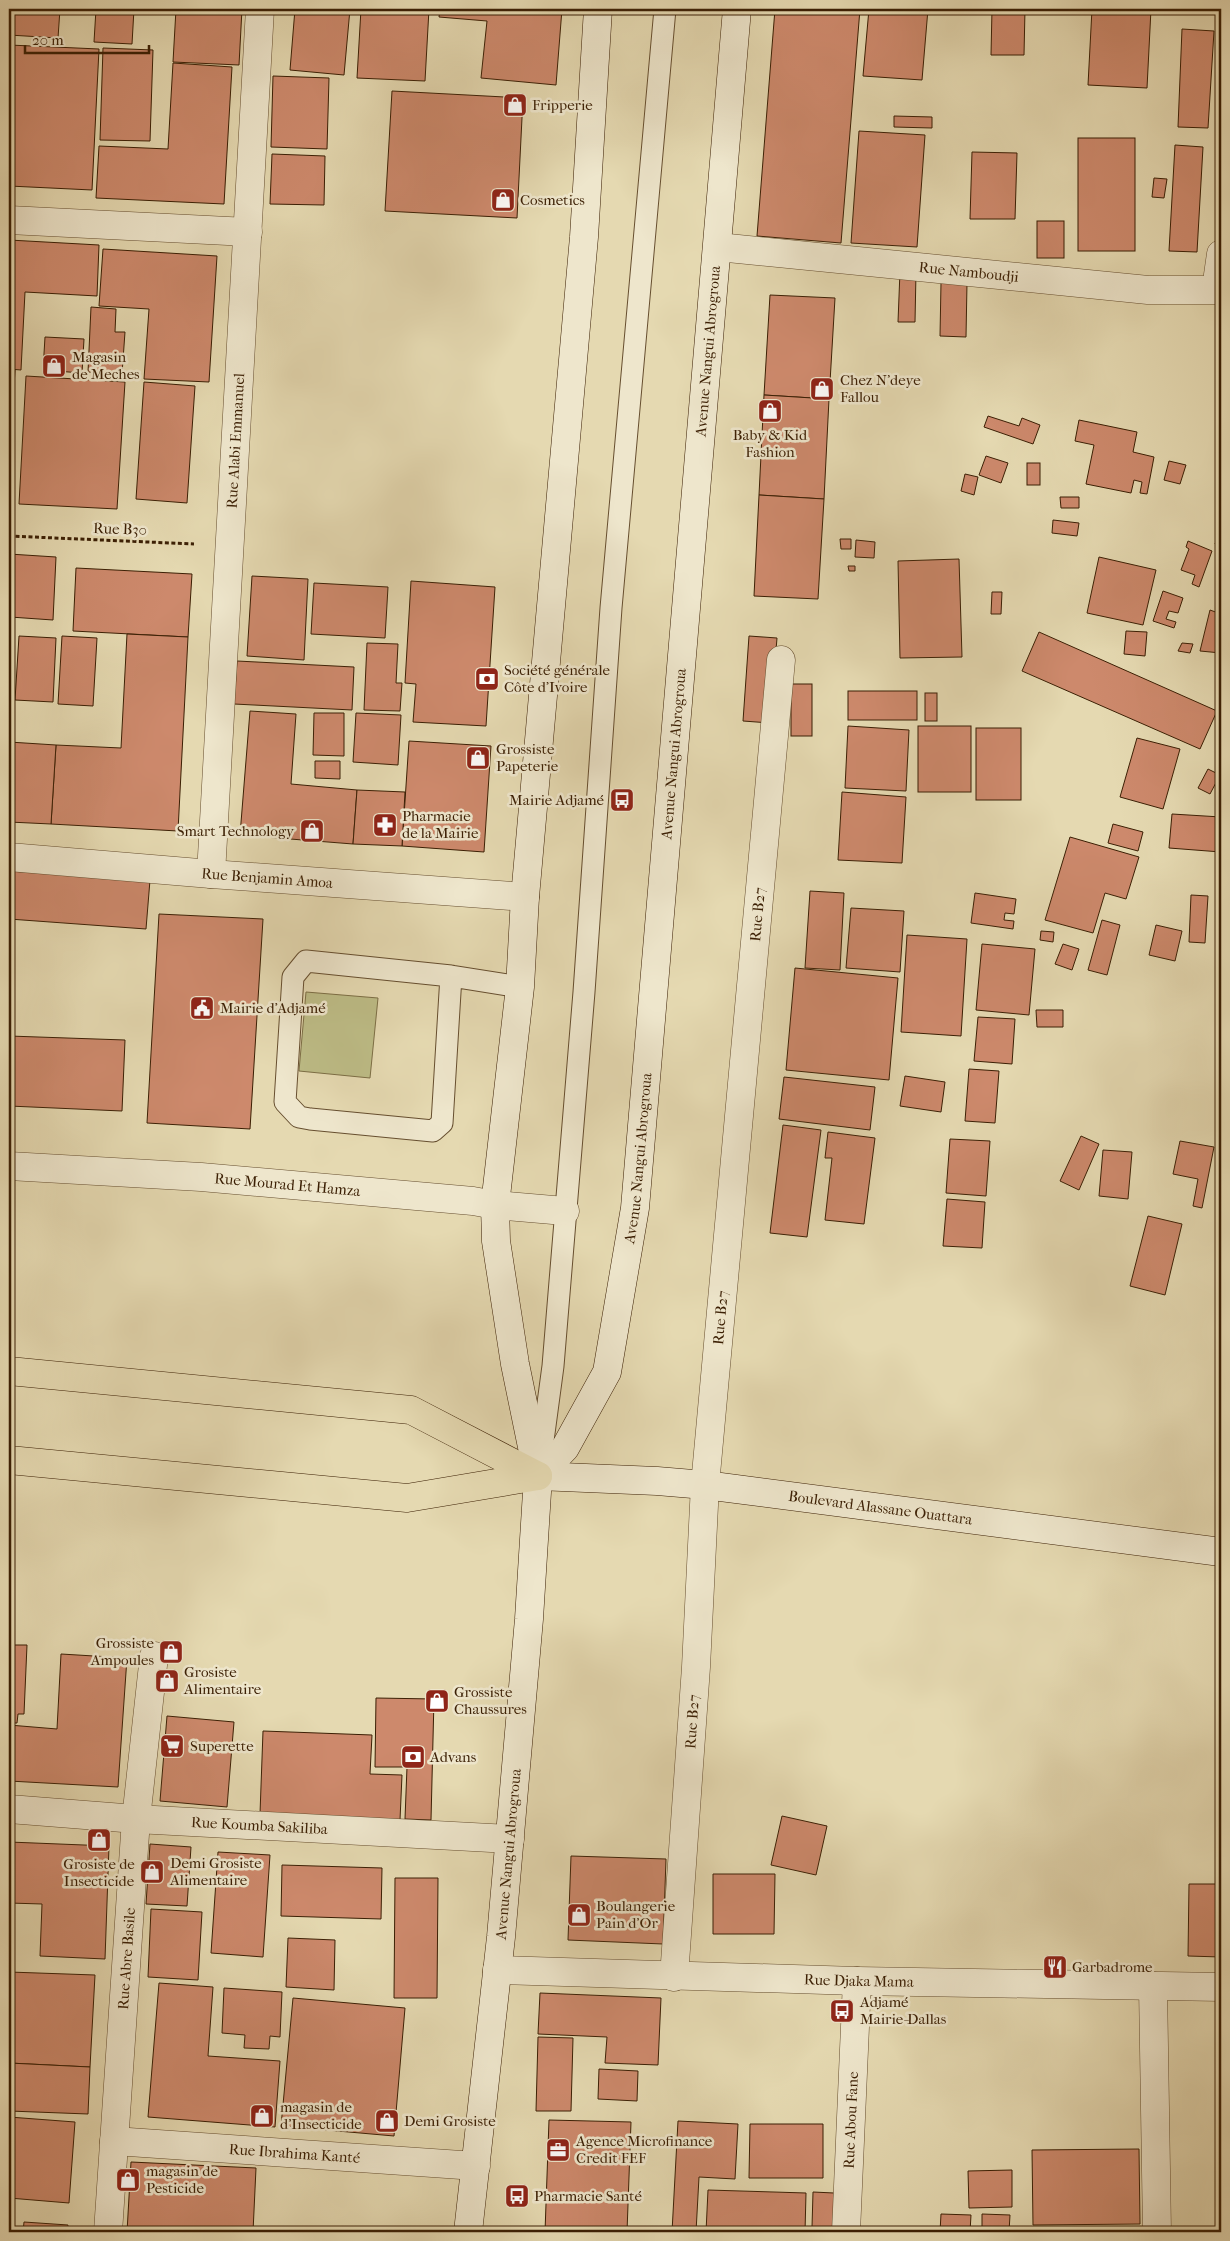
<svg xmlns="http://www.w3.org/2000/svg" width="1230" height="2241" viewBox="0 0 1230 2241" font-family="'IM FELL French Canon',serif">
<rect width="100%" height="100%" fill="#e5d9b1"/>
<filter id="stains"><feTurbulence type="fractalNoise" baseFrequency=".004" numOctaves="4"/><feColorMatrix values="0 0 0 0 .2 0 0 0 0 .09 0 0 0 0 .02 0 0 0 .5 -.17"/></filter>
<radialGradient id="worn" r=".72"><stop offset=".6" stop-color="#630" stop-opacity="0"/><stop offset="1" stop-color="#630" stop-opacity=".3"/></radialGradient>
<!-- green -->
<polygon fill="#bdbc86" stroke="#7c6e45" points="306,992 378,998 370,1078 299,1071"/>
<!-- building -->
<g fill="#cd896c" stroke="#3b1f04">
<polygon points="9,9 60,9 58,38 9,35"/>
<polygon points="96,9 134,9 132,44 94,42"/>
<polygon points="176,9 242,9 239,65 173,62"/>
<polygon points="295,9 350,9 344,75 290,70"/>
<polygon points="361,9 429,9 425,81 357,78"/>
<polygon points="440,9 562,9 556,85 481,78 487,21 439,17"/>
<polygon points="775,9 860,9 841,243 757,236"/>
<polygon points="869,9 928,9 922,80 863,76"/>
<polygon points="992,9 1025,9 1024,55 991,55"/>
<polygon points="1092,9 1151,9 1147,88 1088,85"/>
<polygon points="1180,9 1214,9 1213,14 1180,11"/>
<polygon points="1182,29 1214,31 1208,128 1178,127"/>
<polygon points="9,45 99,49 92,190 9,186"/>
<polygon points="103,48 153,50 150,141 100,140"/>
<polygon points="173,63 232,67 224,204 96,198 99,146 168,149"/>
<polygon points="273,76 329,78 327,149 271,147"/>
<polygon points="392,91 523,98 517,218 385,211"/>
<polygon points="894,116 932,117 932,128 894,127"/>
<polygon points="859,131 925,135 917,247 851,243"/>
<rect x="1078" y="138" width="57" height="113"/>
<polygon points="1175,145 1203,147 1197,252 1169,251"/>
<polygon points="972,152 1017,153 1015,219 970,219"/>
<polygon points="272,154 325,156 324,205 270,204"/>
<polygon points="1154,178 1167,179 1164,198 1152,197"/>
<rect x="1037" y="221" width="27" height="37"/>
<polygon points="9,240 99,245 97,296 25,292 21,370 9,369"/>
<polygon points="103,249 217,256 209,382 144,379 149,309 99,306"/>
<polygon points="900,271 916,272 915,322 898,322"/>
<polygon points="941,283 967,283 966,337 940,336"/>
<polygon points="770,295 835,298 829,399 764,395"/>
<polygon points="91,307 116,309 115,332 125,332 122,374 88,372"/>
<polygon points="45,337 84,339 82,373 43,370"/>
<polygon points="9,370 15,370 9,467"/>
<polygon points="26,376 125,382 117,509 19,504"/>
<polygon points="144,382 195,386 187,503 136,499"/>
<polygon points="764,395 829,399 824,499 759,495"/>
<polygon points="988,416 1019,426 1022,418 1040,425 1033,444 984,427"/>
<polygon points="1079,420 1137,432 1133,452 1154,457 1147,494 1140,493 1142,482 1134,480 1131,493 1086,484 1094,445 1075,441"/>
<polygon points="986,456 1008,463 1001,483 979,475"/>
<polygon points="1169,461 1186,465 1180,484 1164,480"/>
<rect x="1027" y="463" width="13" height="22"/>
<polygon points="965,474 978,477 974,495 961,491"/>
<polygon points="759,495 824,499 818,599 754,596"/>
<polygon points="1060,497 1079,497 1079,508 1061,508"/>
<polygon points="1053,520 1079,523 1077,536 1052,533"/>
<polygon points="1221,530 1221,548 1215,544"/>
<polygon points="840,539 851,539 851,549 841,549"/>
<polygon points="856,540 875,542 874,558 855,557"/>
<polygon points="1188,541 1212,551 1199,587 1192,584 1195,575 1181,570 1189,549 1186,547"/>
<polygon points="9,554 56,557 53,620 10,617 9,638"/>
<polygon points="1099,557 1156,570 1143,625 1087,613"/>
<polygon points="959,559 962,657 900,658 898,561"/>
<polygon points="848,566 855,566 855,571 849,571"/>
<polygon points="76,568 192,574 188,637 73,631"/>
<polygon points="252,576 308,579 304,660 247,656"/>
<polygon points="411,581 495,587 486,726 413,722 416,684 405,683"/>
<polygon points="314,583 388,587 385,638 311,634"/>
<polygon points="1163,591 1183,598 1178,613 1169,611 1166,619 1176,622 1174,628 1153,621"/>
<polygon points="992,592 1002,592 1001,614 991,614"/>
<polygon points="1210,610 1221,614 1221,653 1200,651"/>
<polygon points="1126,631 1147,632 1145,656 1124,654"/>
<polygon points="1039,632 1217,711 1200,749 1022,671"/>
<polygon points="127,634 188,637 178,831 51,824 56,745 121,748"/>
<polygon points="19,636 56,638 53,702 15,700"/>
<polygon points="62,636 97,638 93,706 58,704"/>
<polygon points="749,636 777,638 770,723 743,721"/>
<polygon points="367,643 398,644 396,683 402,683 400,711 364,710"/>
<polygon points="1182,643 1193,644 1190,653 1178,651"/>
<polygon points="237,661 354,667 352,710 234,704"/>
<rect x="791" y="684" width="21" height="52"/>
<rect x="848" y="691" width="69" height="29"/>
<rect x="925" y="693" width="12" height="28"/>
<polygon points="250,711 296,714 291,784 357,790 353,844 240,835"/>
<polygon points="314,713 344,713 344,756 313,755"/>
<polygon points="356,713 401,715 398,765 353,762"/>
<polygon points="848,726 909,730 906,791 845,788"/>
<rect x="918" y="726" width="53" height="66"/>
<rect x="976" y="728" width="45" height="72"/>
<polygon points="1137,738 1180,749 1163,809 1120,797"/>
<polygon points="409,741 491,746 484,852 402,846"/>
<polygon points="9,742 56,745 51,824 9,822"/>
<polygon points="315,761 340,761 340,779 315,778"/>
<polygon points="1208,769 1220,775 1210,794 1198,788"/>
<polygon points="357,790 405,792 402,846 353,844"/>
<polygon points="842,792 906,797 902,863 838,860"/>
<polygon points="1172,814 1221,817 1221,852 1169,848"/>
<polygon points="1113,824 1143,832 1138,851 1108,843"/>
<polygon points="1070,837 1139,857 1126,899 1105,893 1093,933 1045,920"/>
<polygon points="9,871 150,880 146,929 9,919"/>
<polygon points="810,891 844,893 840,970 805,968"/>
<polygon points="975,893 1016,899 1014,914 1005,913 1004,920 1014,921 1013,929 971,923"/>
<polygon points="1191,895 1208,896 1205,943 1189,942"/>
<polygon points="1219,900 1221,900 1221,938 1217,938"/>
<polygon points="851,908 904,911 900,972 846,968"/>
<polygon points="159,914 263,919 250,1129 147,1123"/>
<polygon points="1102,920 1120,925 1107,975 1088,970"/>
<polygon points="1156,925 1182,931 1175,961 1149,955"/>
<polygon points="1041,931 1054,932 1053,942 1040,940"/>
<polygon points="907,935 967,939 961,1036 901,1032"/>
<polygon points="982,944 1035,949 1029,1015 976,1010"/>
<polygon points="1063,944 1079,949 1072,970 1055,964"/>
<polygon points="795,968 898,978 889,1080 786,1070"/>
<polygon points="1036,1010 1063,1010 1063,1027 1037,1027"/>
<polygon points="978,1017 1015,1019 1012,1064 974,1061"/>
<polygon points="9,1036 125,1040 122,1111 9,1106"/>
<polygon points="969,1069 999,1071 995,1123 965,1121"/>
<polygon points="905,1076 945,1082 941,1112 900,1106"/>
<polygon points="784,1077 875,1087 870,1130 779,1119"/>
<polygon points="783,1125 821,1130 807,1237 770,1233"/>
<polygon points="828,1132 875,1138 864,1224 825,1220 832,1158 825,1158"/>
<polygon points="1081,1136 1099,1144 1079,1190 1060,1181"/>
<polygon points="950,1139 990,1141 986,1196 946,1193"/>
<polygon points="1180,1141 1214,1147 1202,1208 1193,1206 1198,1179 1173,1174"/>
<polygon points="1103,1150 1132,1152 1128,1199 1099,1196"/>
<polygon points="947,1199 985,1202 982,1248 943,1246"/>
<polygon points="1148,1216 1182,1224 1165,1295 1130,1286"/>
<polygon points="9,1645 27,1645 24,1714 18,1714 17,1723 9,1723"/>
<polygon points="61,1654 127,1658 118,1787 9,1781 9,1725 57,1729"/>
<polygon points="376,1698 434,1699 431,1820 405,1819 407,1767 375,1767"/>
<polygon points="167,1716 234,1722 227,1807 160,1801"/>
<polygon points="263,1731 372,1735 370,1774 402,1775 400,1820 260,1814"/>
<polygon points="782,1816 827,1826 816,1875 771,1865"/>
<polygon points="9,1842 109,1846 105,1959 40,1956 42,1904 9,1903"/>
<polygon points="150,1844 191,1847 187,1906 146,1904"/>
<polygon points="218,1852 270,1855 263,1957 211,1953"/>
<polygon points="571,1856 666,1859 663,1944 568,1940"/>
<polygon points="282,1865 382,1868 381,1919 281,1916"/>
<polygon points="713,1874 775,1874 774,1934 713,1934"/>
<polygon points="395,1878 438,1878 437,1998 394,1998"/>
<polygon points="1189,1884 1221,1884 1221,1957 1188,1956"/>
<polygon points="151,1909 202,1912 198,1980 148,1977"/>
<polygon points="288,1938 335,1940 334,1990 286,1987"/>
<polygon points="9,1972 95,1975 90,2067 9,2063"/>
<polygon points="159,1983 213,1987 208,2056 280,2061 275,2127 148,2117"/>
<polygon points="224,1988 282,1992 280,2037 270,2036 269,2049 244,2048 245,2035 222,2033"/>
<polygon points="540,1993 661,1998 658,2065 605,2063 607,2037 538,2034"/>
<polygon points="293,1998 405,2008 394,2136 281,2126"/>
<polygon points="538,2037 573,2038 571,2111 536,2111"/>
<polygon points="9,2063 90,2067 88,2114 9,2111"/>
<polygon points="599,2069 638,2071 637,2101 598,2099"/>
<polygon points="9,2117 75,2122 69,2203 9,2198"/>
<polygon points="549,2120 631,2122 627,2232 545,2232"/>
<polygon points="678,2121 738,2124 735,2179 699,2177 696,2232 672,2232"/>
<polygon points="750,2124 823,2124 823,2178 749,2178"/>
<polygon points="1139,2149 1140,2224 1033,2225 1032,2150"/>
<polygon points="131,2162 256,2168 253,2232 127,2232"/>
<polygon points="1012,2170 1012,2207 969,2208 968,2171"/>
<polygon points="708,2190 806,2193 805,2232 706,2232"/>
<polygon points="813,2192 834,2193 833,2227 812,2227"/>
<polygon points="941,2214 971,2215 970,2232 940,2232"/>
<polygon points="982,2214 1010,2215 1009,2232 982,2232"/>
<polygon points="24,2222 68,2225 67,2232 23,2232"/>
</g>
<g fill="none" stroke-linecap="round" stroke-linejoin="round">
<defs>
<g id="lane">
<polyline points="451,976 442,1123 433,1131 310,1119 299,1117 285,1102 293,977 306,961 451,976 520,987"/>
<polyline points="540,1463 553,1366 584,992 611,608 665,9"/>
</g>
<g id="street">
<polyline points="9,220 248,232"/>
<path id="s1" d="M718 247 1148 290H1221"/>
<polyline points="1216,289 1221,254"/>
<path id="s2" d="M9 857 211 874 525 897"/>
<path id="s3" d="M211 874 260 9"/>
<path id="s4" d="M9 1166 201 1177 473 1201 495 1205 565 1211"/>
<path id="s5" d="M9 1809 136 1819 510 1839"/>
<path id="s6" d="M497 1970 857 1981 1221 1987"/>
<path id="s7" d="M674 1977 696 1667 705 1485 781 660"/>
<polyline points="1153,1986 1157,2232"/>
<path id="s8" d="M114 2141 476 2166"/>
<path id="s9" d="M108 2232 136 1819 154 1656"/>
<path id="s10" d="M846 2232 857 1981"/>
</g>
<g id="secondary">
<path id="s11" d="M538 1476 565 1448 607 1372 635 1208 737 9"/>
<path id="s12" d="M538 1476 657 1481 705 1485 1221 1552"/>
<path id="s13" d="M468 2232 501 1937 529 1619 538 1476 515 1364 496 1241 495 1205 520 987 525 897 584 237 598 9"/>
</g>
<g id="highway">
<polyline points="9,1371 411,1410 538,1476"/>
<polyline points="9,1460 407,1498 538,1476"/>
</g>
</defs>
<!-- lane casing -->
<use href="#lane" stroke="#664e2f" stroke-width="23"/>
<!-- street casing -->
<use href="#street" stroke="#664e2f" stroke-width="29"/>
<!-- secondary casing -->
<use href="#secondary" stroke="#3b1f04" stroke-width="29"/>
<!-- highway casing -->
<use href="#highway" stroke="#3b1f04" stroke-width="29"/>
<!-- path -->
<polyline stroke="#3b1f04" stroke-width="3" stroke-dasharray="4 2.5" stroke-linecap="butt" points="9,536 194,544"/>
<!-- lane -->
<use href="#lane" stroke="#eee6cc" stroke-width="21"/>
<!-- street -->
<use href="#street" stroke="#eee6cc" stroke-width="28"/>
<!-- secondary -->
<use href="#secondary" stroke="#eee6cc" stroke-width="28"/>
<!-- highway -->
<use href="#highway" stroke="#e5d9b1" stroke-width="28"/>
</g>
<!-- icons -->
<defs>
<symbol id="shop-square" viewBox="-11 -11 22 22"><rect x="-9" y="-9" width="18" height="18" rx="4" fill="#8f2418" stroke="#eee6cc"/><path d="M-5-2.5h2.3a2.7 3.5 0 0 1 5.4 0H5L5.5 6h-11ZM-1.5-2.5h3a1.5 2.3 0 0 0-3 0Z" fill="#fff"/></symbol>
<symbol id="bank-square" viewBox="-11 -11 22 22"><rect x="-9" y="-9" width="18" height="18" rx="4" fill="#8f2418" stroke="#eee6cc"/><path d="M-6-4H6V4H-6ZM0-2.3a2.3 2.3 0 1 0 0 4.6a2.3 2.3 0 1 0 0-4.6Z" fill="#fff"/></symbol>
<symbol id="bus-square" viewBox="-11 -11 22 22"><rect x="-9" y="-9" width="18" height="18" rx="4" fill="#8f2418" stroke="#eee6cc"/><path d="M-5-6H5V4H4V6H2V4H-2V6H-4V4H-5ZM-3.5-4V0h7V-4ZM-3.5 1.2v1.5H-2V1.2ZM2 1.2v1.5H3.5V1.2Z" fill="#fff"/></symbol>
<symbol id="pharmacy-square" viewBox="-11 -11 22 22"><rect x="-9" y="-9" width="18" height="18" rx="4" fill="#8f2418" stroke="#eee6cc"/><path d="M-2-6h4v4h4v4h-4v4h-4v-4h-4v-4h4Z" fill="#fff"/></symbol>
<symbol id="civic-square" viewBox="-11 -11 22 22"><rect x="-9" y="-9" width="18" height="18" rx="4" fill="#8f2418" stroke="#eee6cc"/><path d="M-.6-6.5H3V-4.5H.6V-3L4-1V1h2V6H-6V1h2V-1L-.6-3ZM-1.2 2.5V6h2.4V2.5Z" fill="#fff"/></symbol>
<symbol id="supermarket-square" viewBox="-11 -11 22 22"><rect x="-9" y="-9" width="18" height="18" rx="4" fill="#8f2418" stroke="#eee6cc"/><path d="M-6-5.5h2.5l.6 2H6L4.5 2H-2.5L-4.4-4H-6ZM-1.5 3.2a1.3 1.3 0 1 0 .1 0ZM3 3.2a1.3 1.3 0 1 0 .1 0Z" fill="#fff"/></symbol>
<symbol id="restaurant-square" viewBox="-11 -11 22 22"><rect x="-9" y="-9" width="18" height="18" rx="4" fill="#8f2418" stroke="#eee6cc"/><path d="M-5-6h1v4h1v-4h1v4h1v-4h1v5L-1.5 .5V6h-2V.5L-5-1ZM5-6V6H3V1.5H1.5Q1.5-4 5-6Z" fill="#fff"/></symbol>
<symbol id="office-square" viewBox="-11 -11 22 22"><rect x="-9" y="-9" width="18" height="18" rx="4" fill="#8f2418" stroke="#eee6cc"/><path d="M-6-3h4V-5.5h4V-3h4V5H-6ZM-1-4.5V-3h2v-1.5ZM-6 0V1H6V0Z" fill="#fff"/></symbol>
</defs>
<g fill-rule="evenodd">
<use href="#shop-square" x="501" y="91" width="28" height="28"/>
<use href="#shop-square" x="489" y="186" width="28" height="28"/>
<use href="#shop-square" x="40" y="352" width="28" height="28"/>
<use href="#shop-square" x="808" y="375" width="28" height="28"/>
<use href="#shop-square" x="756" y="397" width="28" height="28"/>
<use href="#bank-square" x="473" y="665" width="28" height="28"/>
<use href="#shop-square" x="464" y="744" width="28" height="28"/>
<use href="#bus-square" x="608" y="786" width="28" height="28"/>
<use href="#pharmacy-square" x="371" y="811" width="28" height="28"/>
<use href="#shop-square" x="298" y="817" width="28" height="28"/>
<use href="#civic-square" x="188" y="994" width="28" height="28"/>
<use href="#shop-square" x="157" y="1638" width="28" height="28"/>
<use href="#shop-square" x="153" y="1667" width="28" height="28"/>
<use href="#shop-square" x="423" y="1687" width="28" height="28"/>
<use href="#supermarket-square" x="158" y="1732" width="28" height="28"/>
<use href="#bank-square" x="399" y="1743" width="28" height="28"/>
<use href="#shop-square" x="85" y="1826" width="28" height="28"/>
<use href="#shop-square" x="138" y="1858" width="28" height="28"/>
<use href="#shop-square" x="565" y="1901" width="28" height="28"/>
<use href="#restaurant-square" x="1041" y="1953" width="28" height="28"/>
<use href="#bus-square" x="828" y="1997" width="28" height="28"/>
<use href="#shop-square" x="248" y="2102" width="28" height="28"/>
<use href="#shop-square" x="373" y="2107" width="28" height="28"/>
<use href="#office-square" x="544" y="2136" width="28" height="28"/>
<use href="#shop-square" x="114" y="2166" width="28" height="28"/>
<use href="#bus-square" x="503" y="2182" width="28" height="28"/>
</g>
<g text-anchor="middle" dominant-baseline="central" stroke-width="5" stroke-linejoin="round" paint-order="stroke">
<!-- poi labels -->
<g font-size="15" fill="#3b1f04" stroke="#eee6cc" text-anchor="start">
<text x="532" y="105">Fripperie</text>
<text x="520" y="200">Cosmetics</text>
<text x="72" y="357">Magasin<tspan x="72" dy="17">de Meches</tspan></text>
<text x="840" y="380">Chez N'deye<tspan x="840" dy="17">Fallou</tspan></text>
<text x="770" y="435" text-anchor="middle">Baby &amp; Kid<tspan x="770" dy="17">Fashion</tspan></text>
<text x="504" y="670">Société générale<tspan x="504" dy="17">Côte d'Ivoire</tspan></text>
<text x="496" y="749">Grossiste<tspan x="496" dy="17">Papeterie</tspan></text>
<text x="604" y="800" text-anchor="end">Mairie Adjamé</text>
<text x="402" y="816">Pharmacie<tspan x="402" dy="17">de la Mairie</tspan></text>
<text x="294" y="831" text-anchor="end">Smart Technology</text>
<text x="220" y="1008">Mairie d'Adjamé</text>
<text x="154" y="1643" text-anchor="end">Grossiste<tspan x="154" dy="17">Ampoules</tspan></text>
<text x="184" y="1672">Grosiste<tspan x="184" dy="17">Alimentaire</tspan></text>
<text x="454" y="1692">Grossiste<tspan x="454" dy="17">Chaussures</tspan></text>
<text x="190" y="1746">Superette</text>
<text x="430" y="1757">Advans</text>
<text x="170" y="1863">Demi Grosiste<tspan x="170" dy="17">Alimentaire</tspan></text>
<text x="99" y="1864" text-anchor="middle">Grosiste de<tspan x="99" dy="17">Insecticide</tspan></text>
<text x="596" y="1906">Boulangerie<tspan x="596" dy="17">Pain d'Or</tspan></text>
<text x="1072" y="1967">Garbadrome</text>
<text x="860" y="2002">Adjamé<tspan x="860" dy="17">Mairie-Dallas</tspan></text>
<text x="280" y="2107">magasin de<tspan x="280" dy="17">d'Insecticide</tspan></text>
<text x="404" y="2121">Demi Grosiste</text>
<text x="576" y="2141">Agence Microfinance<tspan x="576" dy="17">Credit FEF</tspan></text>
<text x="146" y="2171">magasin de<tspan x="146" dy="17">Pesticide</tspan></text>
<text x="534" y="2196">Pharmacie Santé</text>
</g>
<!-- street labels -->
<g font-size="15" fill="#3b1f04" stroke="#eee6cc">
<text stroke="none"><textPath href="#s1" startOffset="252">Rue Namboudji</textPath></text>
<text stroke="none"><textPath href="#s11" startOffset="1152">Avenue Nangui Abrogroua</textPath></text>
<text stroke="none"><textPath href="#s3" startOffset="434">Rue Alabi Emmanuel</textPath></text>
<text transform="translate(120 529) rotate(2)">Rue B30</text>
<text stroke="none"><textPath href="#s11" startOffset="748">Avenue Nangui Abrogroua</textPath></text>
<text stroke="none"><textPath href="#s2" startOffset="259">Rue Benjamin Amoa</textPath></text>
<text stroke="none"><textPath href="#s7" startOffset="1066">Rue B27</textPath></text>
<text stroke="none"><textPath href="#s11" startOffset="342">Avenue Nangui Abrogroua</textPath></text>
<text stroke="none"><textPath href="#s4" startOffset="279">Rue Mourad Et Hamza</textPath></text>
<text stroke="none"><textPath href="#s7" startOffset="661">Rue B27</textPath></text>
<text stroke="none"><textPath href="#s12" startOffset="344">Boulevard Alassane Ouattara</textPath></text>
<text stroke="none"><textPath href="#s7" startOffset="256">Rue B27</textPath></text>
<text stroke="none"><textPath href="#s5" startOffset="251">Rue Koumba Sakiliba</textPath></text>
<text stroke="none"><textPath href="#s13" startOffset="380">Avenue Nangui Abrogroua</textPath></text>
<text stroke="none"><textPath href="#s9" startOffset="274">Rue Abre Basile</textPath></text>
<text stroke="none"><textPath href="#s6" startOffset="362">Rue Djaka Mama</textPath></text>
<text stroke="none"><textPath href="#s10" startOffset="112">Rue Abou Fane</textPath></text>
<text stroke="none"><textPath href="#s8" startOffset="181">Rue Ibrahima Kanté</textPath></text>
</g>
</g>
<!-- margin -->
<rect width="1230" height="2241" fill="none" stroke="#e5d9b1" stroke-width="30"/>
<rect x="10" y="10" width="1210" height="2221" fill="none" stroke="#3b1f04" stroke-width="2.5"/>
<rect x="15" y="15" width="1200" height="2211" fill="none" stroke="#3b1f04"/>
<!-- scale -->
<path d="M25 45v8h124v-8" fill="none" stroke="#3b1f04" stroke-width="2.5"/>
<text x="32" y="45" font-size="15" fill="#3b1f04" stroke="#eee6cc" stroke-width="4" paint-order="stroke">20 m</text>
<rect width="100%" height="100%" filter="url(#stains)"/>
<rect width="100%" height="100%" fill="url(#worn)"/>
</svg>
